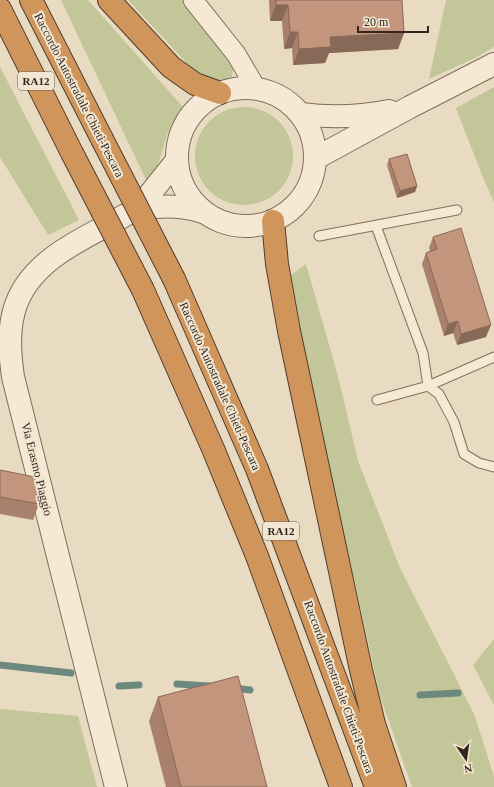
<svg xmlns="http://www.w3.org/2000/svg" width="494" height="787" viewBox="0 0 494 787" font-family="Georgia,serif">
<rect width="100%" height="100%" fill="#e9dbc2"/>
<!-- green -->
<g fill="#c3c698">
<polygon points="61,0 88,0 183,107 167,135 157,168 147,182"/>
<path d="M128 0H185L233 67C233 76 232 80 224 84L198 75Z"/>
<polygon points="446,0 494,0 494,47 475,58 429,79"/>
<polygon points="0,67 79,220 48,235 0,157"/>
<polygon points="494,87 494,202 482,175 456,108"/>
<circle cx="244" cy="156" r="49"/>
<polygon points="306,264 338,376 358,461 400,568 474,714 494,776 494,787 412,787 380,696 357,591 321,440 291,275"/>
<polygon points="494,639 494,705 473,665"/>
<polygon points="0,709 78,716 97,787 0,787"/>
</g>
<g fill="none" stroke-linecap="round" stroke-linejoin="round">
<!-- stream -->
<g stroke="#6c8980" stroke-width="7">
<polyline points="0,665 71,673"/>
<polyline points="177,684 209,686"/>
<polyline points="119,686 139,685"/>
<polyline points="233,688 250,690"/>
<polyline points="420,695 458,693"/>
</g>
<defs>
<g id="service">
<polyline points="376,226 423,353 428,386 494,357"/>
<polyline points="319,236 457,210"/>
<polyline points="377,400 428,386 439,394 454,422 464,454 479,463 494,467"/>
</g>
<polyline id="minor" points="193,0 236,54 256,88"/>
<g id="tertiary">
<circle cx="246" cy="157" r="69"/>
<path d="M301 114C331 118 359 117 389 111"/>
<polyline points="316,158 410,107 494,64"/>
<polyline points="138,209 177,160"/>
<path d="M116 787 13 377C10 355 8 333 14 311 26 266 73 243 110 224 119 219 130 211 140 209 162 205 182 205 203 212"/>
</g>
<g id="motorway">
<polyline points="31,0 102,139"/>
<polyline points="109,0 171,67 195,84 220,93"/>
<polyline points="0,9 72,153"/>
<polyline points="273,221 277,264 289,331 361,670 374,724 395,787"/>
<polyline points="174,279 257,469 376,787"/>
<polyline points="143,290 214,451 257,556 341,787"/>
</g>
</defs>
<!-- service casing -->
<use href="#service" stroke="#816d5b" stroke-width="11"/>
<!-- minor casing -->
<use href="#minor" stroke="#816d5b" stroke-width="21"/>
<!-- tertiary casing -->
<use href="#tertiary" stroke="#816d5b" stroke-width="24"/>
<!-- motorway casing -->
<use href="#motorway" stroke="#4f3c2f" stroke-width="24"/>
<!-- service -->
<use href="#service" stroke="#f5e9d5" stroke-width="9"/>
<!-- minor -->
<use href="#minor" stroke="#f5e9d5" stroke-width="19"/>
<!-- tertiary -->
<use href="#tertiary" stroke="#f5e9d5" stroke-width="22"/>
<!-- motorway -->
<use href="#motorway" stroke="#d0955b" stroke-width="22"/>
<defs>
<g id="motorway-bridge">
<polyline points="102,139 174,279"/>
<polyline points="72,153 143,290"/>
</g>
</defs>
<!-- motorway-bridge casing -->
<use href="#motorway-bridge" stroke="#4f3c2f" stroke-width="24" stroke-linecap="butt"/>
<!-- motorway-bridge -->
<use href="#motorway-bridge" stroke="#d0955b" stroke-width="22"/>
</g>
<!-- wall -->
<g fill="#a8806b">
<polygon points="269,0 402,0 404,33 398,49 329,53 325,63 293,65 292,48 284,49 282,21 270,21"/>
<polygon points="389,159 417,186 415,192 397,198 387,165"/>
<polygon points="433,237 486,337 457,345 453,333 444,336 422,264 426,253 430,251 429,248"/>
<polygon points="0,470 39,504 33,520 0,514"/>
<polygon points="158,697 267,787 166,787 149,721"/>
</g>
<!-- shaded-wall -->
<g fill="#886857">
<polygon points="276,5 288,5 282,21 270,21"/>
<polygon points="290,32 298,32 292,48 284,49"/>
<polygon points="404,33 398,49 329,53 325,63 293,65 299,49 330,37"/>
<polygon points="417,186 415,192 397,198 400,191"/>
<polygon points="458,321 453,333 444,336 448,324"/>
<polygon points="491,325 486,337 457,345 461,334"/>
</g>
<!-- building -->
<g fill="#c3957c" stroke="#886857">
<polygon points="276,0 402,0 404,33 330,37 331,47 299,49 298,32 290,32 288,5 276,5"/>
<polygon points="407,154 417,186 400,191 389,159"/>
<polygon points="461,228 491,325 461,334 458,321 448,324 426,253 437,249 433,237"/>
<polygon points="0,470 35,477 39,504 0,497"/>
<polygon points="238,676 267,787 181,787 158,697"/>
</g>
<g text-anchor="middle" dominant-baseline="central" stroke-width="4" stroke-linejoin="round" paint-order="stroke">
<!-- shield labels -->
<g fill="#f1e6d1" stroke="#6b6054" stroke-width="1">
<rect x="18" y="72" width="36" height="18" rx="3"/>
<rect x="263" y="522" width="36" height="18" rx="3"/>
</g>
<g font-size="11" font-weight="bold" fill="#32261e">
<text x="36" y="81">RA12</text>
<text x="281" y="531">RA12</text>
</g>
<!-- street labels -->
<g font-size="12" fill="#32261e" stroke="#f1e6d1">
<text transform="translate(79 95) rotate(63)">Raccordo Autostradale Chieti-Pescara</text>
<text transform="translate(220 386) rotate(66)">Raccordo Autostradale Chieti-Pescara</text>
<text transform="translate(37 469) rotate(76)">Via Erasmo Piaggio</text>
<text transform="translate(339 687) rotate(70)">Raccordo Autostradale Chieti-Pescara</text>
</g>
</g>
<!-- north arrow -->
<g transform="translate(466 759) rotate(167)" stroke="#f1e6d1" stroke-width="3" paint-order="stroke">
<path d="M0-3L7 15L0 10L-7 15Z" fill="#32261e"/>
<text y="-6" font-size="11" font-weight="bold" text-anchor="middle" fill="#32261e">N</text>
</g>
<!-- scale -->
<path d="M358 26v6h70v-6" fill="none" stroke="#32261e" stroke-width="2"/>
<text x="364" y="26" font-size="12" fill="#32261e" stroke="#f1e6d1" stroke-width="3" paint-order="stroke">20 m</text>
</svg>
